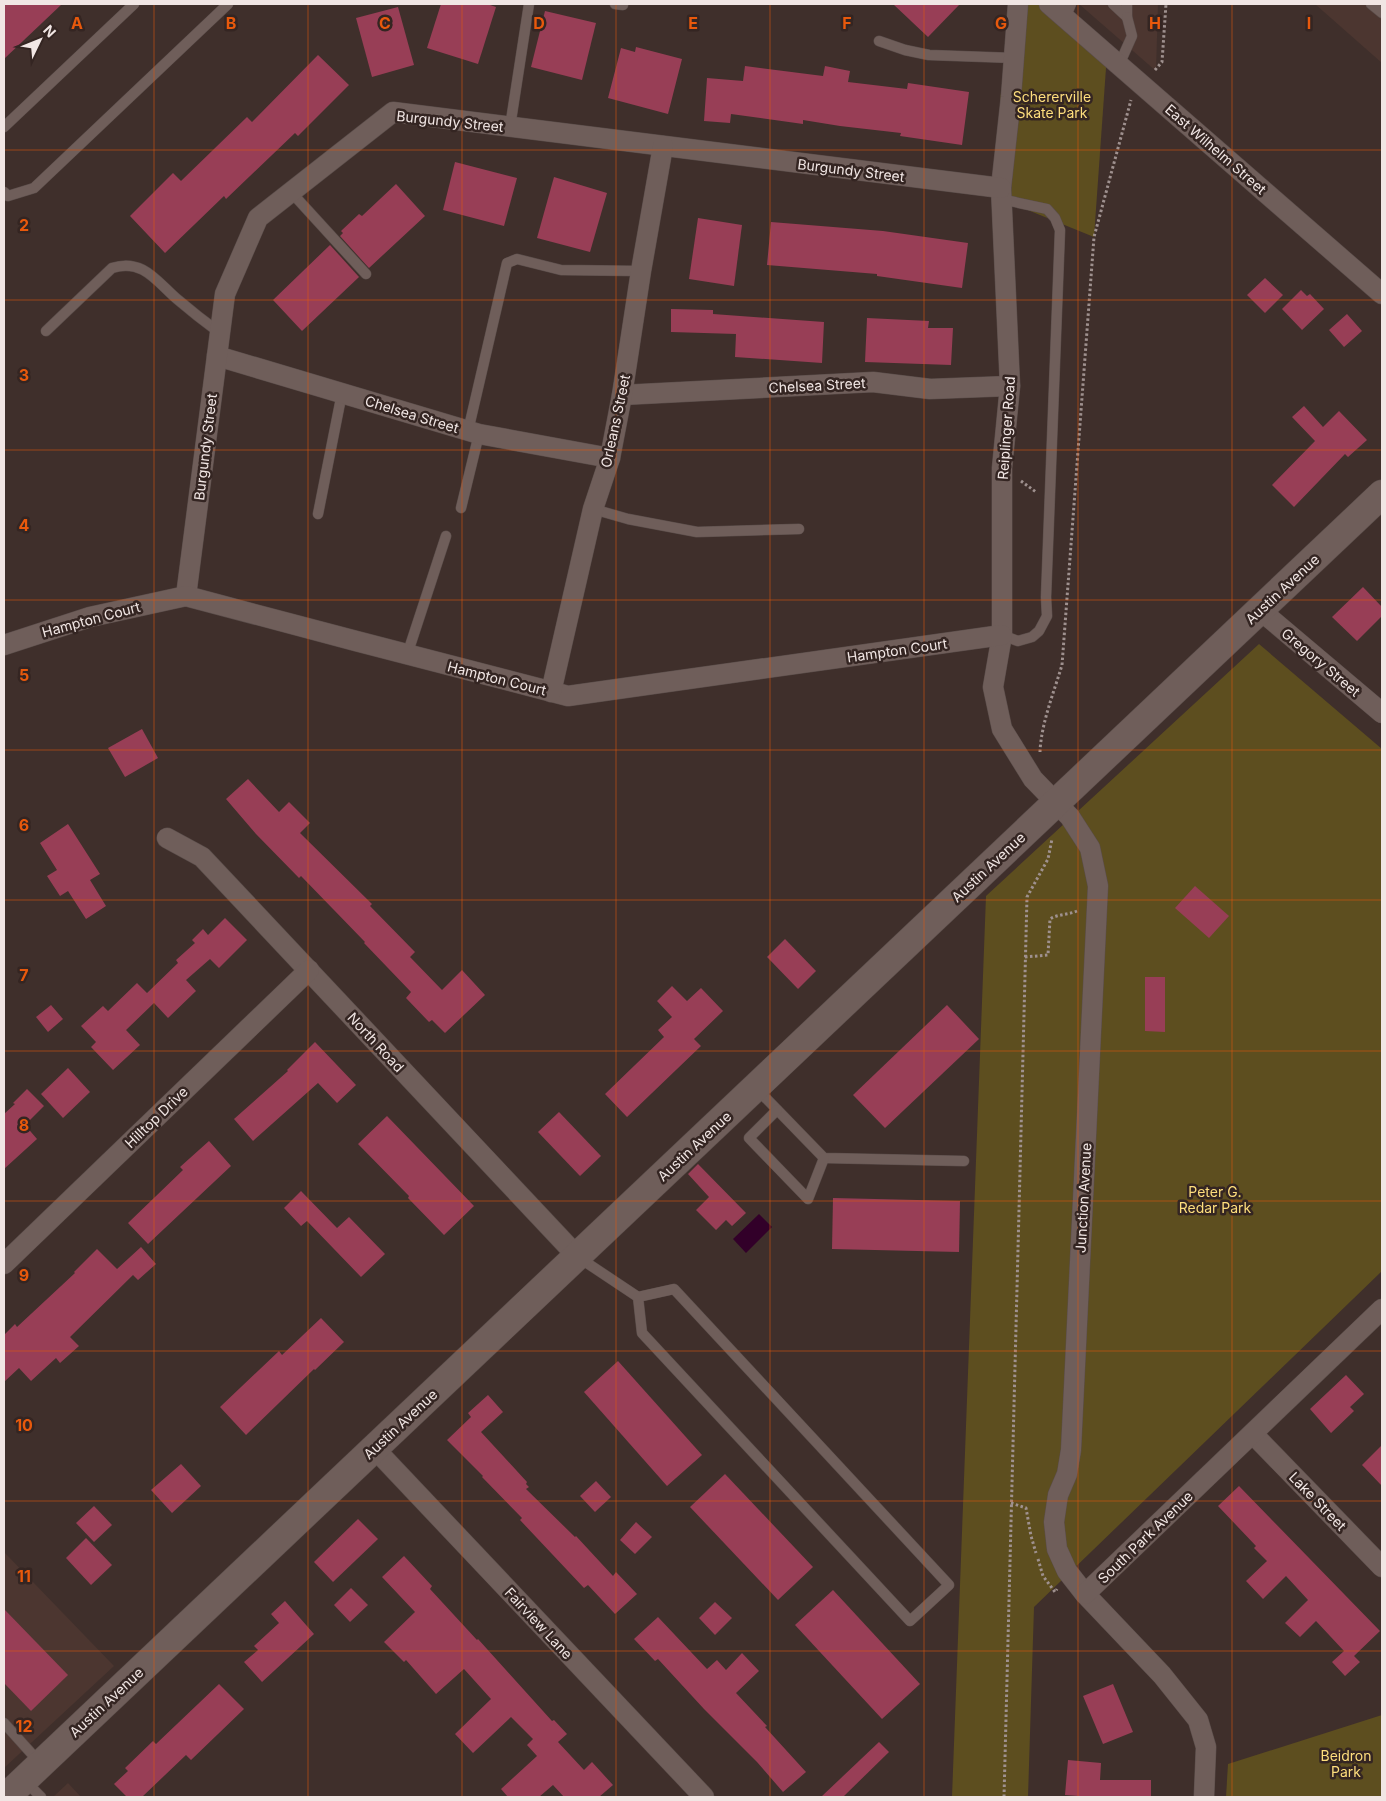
<svg xmlns="http://www.w3.org/2000/svg" width="1386" height="1801" viewBox="0 0 1386 1801" font-family="Inter,sans-serif">
<rect width="100%" height="100%" fill="#3f2f2b"/>
<!-- built -->
<g fill="#4c3630">
<polygon points="1079,4 1158,4 1156,71"/>
<polygon points="1315,4 1382,4 1382,63"/>
<polygon points="4,1552 114,1666 4,1768"/>
<polygon points="68,1783 81,1797 53,1797"/>
</g>
<!-- green -->
<g fill="#5d4e1f">
<polygon points="1016,4 1049,4 1107,54 1094,237 1001,199 1000,99"/>
<polygon points="1259,644 1382,749 1382,1271 1034,1607 1028,1797 952,1797 986,896"/>
<polygon points="1382,1715 1382,1797 1226,1797 1228,1764"/>
</g>
<!-- water -->
<polygon fill="#320029" points="759,1214 772,1227 746,1253 733,1239"/>
<!-- building -->
<g fill="#983e56">
<polygon points="4,4 62,4 4,59"/>
<polygon points="441,4 487,4 496,7 478,64 427,48"/>
<polygon points="893,4 960,4 928,37"/>
<polygon points="398,7 414,65 372,77 356,18"/>
<polygon points="545,11 596,23 582,80 531,67"/>
<polygon points="636,47 682,59 668,114 608,98 621,48 635,52"/>
<polygon points="318,55 349,85 298,136 295,133 226,199 224,196 165,253 130,216 173,173 181,181 247,117 252,122"/>
<polygon points="745,66 823,76 825,66 850,71 848,82 907,89 908,83 969,92 962,145 900,136 901,133 840,126 803,120 803,124 731,114 730,123 704,121 707,78 743,81"/>
<polygon points="455,162 517,178 504,226 443,210"/>
<polygon points="554,177 607,193 590,252 537,238"/>
<polygon points="396,184 425,216 369,268 340,236 343,233 341,231 359,214 362,216"/>
<polygon points="698,218 742,225 734,286 689,279"/>
<polygon points="771,222 883,231 968,243 962,288 877,276 877,274 767,265"/>
<polygon points="330,245 359,277 302,331 273,300"/>
<polygon points="1265,278 1283,295 1265,313 1247,295"/>
<polygon points="1301,290 1307,296 1310,294 1324,309 1302,330 1282,309"/>
<polygon points="671,309 713,310 713,314 824,322 822,363 735,357 736,334 671,332"/>
<polygon points="1347,314 1362,331 1344,347 1329,330"/>
<polygon points="867,318 929,321 928,328 953,328 951,365 865,362"/>
<polygon points="1304,406 1323,427 1339,411 1367,440 1348,457 1345,454 1294,507 1272,485 1315,441 1292,417"/>
<polygon points="1363,587 1382,607 1382,616 1357,641 1332,617"/>
<polygon points="142,729 158,758 125,777 108,748"/>
<polygon points="248,779 279,812 289,802 310,823 300,833 372,904 370,906 415,952 410,957 442,990 462,970 485,995 445,1033 432,1020 429,1022 406,998 411,992 364,943 365,942 301,876 299,878 256,834 226,799"/>
<polygon points="68,824 100,874 90,880 106,906 86,919 68,891 60,896 47,876 57,870 40,843"/>
<polygon points="1195,886 1229,916 1209,938 1175,908"/>
<polygon points="225,918 247,940 219,968 210,959 186,980 196,991 168,1018 154,1003 126,1030 140,1045 113,1070 91,1047 96,1042 81,1026 103,1006 108,1011 137,983 147,993 178,963 176,960 195,943 192,940 203,929 208,935"/>
<polygon points="785,939 816,971 798,989 767,957"/>
<polygon points="1145,977 1165,977 1165,1032 1145,1031"/>
<polygon points="672,986 687,1001 701,988 723,1011 694,1039 701,1046 627,1117 605,1094 664,1037 658,1030 672,1017 657,1001"/>
<polygon points="51,1005 63,1019 48,1032 36,1017"/>
<polygon points="947,1005 979,1039 885,1128 853,1095"/>
<polygon points="315,1042 356,1085 337,1103 318,1083 253,1141 234,1119 288,1071 287,1070"/>
<polygon points="68,1068 90,1092 63,1118 41,1094"/>
<polygon points="27,1089 44,1106 25,1125 37,1139 4,1169 4,1114 15,1104 13,1103"/>
<polygon points="559,1112 601,1156 580,1176 538,1132"/>
<polygon points="387,1116 474,1206 444,1235 408,1198 409,1196 358,1144"/>
<polygon points="209,1141 231,1166 148,1244 128,1223 183,1170 180,1167"/>
<polygon points="698,1164 746,1213 732,1226 726,1220 716,1230 696,1210 709,1197 688,1174"/>
<polygon points="301,1191 337,1228 349,1217 385,1254 361,1277 307,1221 301,1226 284,1208"/>
<polygon points="833,1198 960,1201 959,1252 832,1249"/>
<polygon points="141,1247 156,1264 138,1280 133,1275 70,1337 79,1346 60,1363 56,1358 31,1381 19,1368 4,1382 4,1335 15,1324 17,1327 75,1273 74,1272 97,1249 117,1269"/>
<polygon points="321,1318 344,1342 315,1370 314,1369 246,1435 220,1407 279,1351 282,1355"/>
<polygon points="618,1361 702,1455 667,1486 584,1392"/>
<polygon points="1346,1375 1364,1394 1350,1407 1354,1411 1331,1433 1310,1409"/>
<polygon points="488,1395 503,1412 481,1432 527,1482 526,1484 529,1487 526,1489 575,1537 576,1536 613,1576 616,1572 637,1594 615,1614 588,1585 584,1588 520,1520 522,1518 482,1477 483,1476 447,1440 471,1417 468,1413"/>
<polygon points="1382,1445 1382,1486 1362,1465"/>
<polygon points="181,1464 201,1486 172,1513 151,1490"/>
<polygon points="725,1474 813,1567 778,1600 690,1507"/>
<polygon points="596,1481 611,1497 595,1512 580,1496"/>
<polygon points="1239,1486 1380,1631 1354,1656 1360,1662 1345,1676 1332,1662 1344,1651 1316,1621 1300,1637 1285,1623 1308,1600 1286,1576 1263,1599 1246,1581 1267,1561 1254,1548 1256,1546 1218,1506"/>
<polygon points="94,1506 112,1525 94,1542 76,1523"/>
<polygon points="358,1519 378,1539 333,1582 314,1562"/>
<polygon points="636,1522 652,1537 635,1554 620,1540"/>
<polygon points="86,1538 112,1565 91,1585 66,1558"/>
<polygon points="404,1556 432,1586 430,1589 477,1640 478,1639 552,1721 554,1720 567,1734 558,1742 584,1770 592,1762 613,1785 599,1797 564,1797 553,1785 539,1797 508,1797 501,1789 537,1756 527,1745 533,1739 511,1717 473,1753 455,1734 491,1699 464,1669 436,1694 406,1660 404,1662 384,1642 415,1612 382,1577"/>
<polygon points="351,1588 368,1605 350,1622 334,1605"/>
<polygon points="833,1590 920,1684 882,1719 795,1625"/>
<polygon points="285,1601 314,1634 262,1682 244,1662 258,1650 254,1646 279,1623 271,1614"/>
<polygon points="715,1602 732,1618 715,1635 699,1618"/>
<polygon points="4,1609 68,1675 31,1711 4,1683"/>
<polygon points="658,1617 707,1669 717,1660 726,1670 742,1653 759,1671 736,1693 767,1726 765,1727 806,1772 783,1792 757,1762 704,1709 658,1659 655,1661 634,1639"/>
<polygon points="219,1684 244,1709 191,1760 186,1755 142,1797 127,1797 114,1784 128,1771 125,1768 153,1741 156,1744"/>
<polygon points="1113,1684 1133,1732 1103,1744 1083,1696"/>
<polygon points="879,1742 889,1752 843,1797 821,1797"/>
<polygon points="1068,1760 1101,1763 1100,1780 1151,1780 1151,1797 1091,1797 1065,1795"/>
</g>
<g fill="none" stroke-linecap="round" stroke-linejoin="round">
<defs>
<g id="lane">
<polyline points="615,4 623,5"/>
<polyline points="1113,4 1127,17 1127,4"/>
<polyline points="1371,4 1382,13"/>
<polyline points="1065,18 1071,4"/>
<polyline points="879,41 905,50 929,55 1014,58"/>
<polyline points="1119,65 1132,36 1127,17"/>
<polyline points="4,127 134,4"/>
<polyline points="510,127 529,4"/>
<polyline points="4,192 8,196 34,188 228,4"/>
<polyline points="291,192 366,274"/>
<polyline points="1001,199 1047,209 1055,218 1060,230 1046,597 1047,616 1039,631 1032,637 1018,641 1002,635"/>
<path d="M46 331 112 268C143 258 157 282 177 299 191 311 205 322 220 333"/>
<polyline points="468,431 507,263 517,259 561,270 641,271"/>
<polyline points="461,508 479,434"/>
<polyline points="593,509 628,519 697,532 799,529"/>
<polyline points="318,514 342,393"/>
<polyline points="407,655 446,536"/>
<polyline points="756,1088 824,1158 964,1161"/>
<polyline points="777,1110 749,1138 808,1199 824,1158"/>
<polyline points="578,1257 638,1297 674,1289 949,1585 910,1621 642,1333 638,1297"/>
<polyline points="4,1723 40,1763"/>
<polyline points="25,1781 41,1797"/>
</g>
<g id="street">
<polyline points="1018,4 1011,97 1001,188 1010,386 1002,468 1002,635 993,687 1002,729 1033,779 1070,817 1090,848 1098,886 1071,1450 1067,1474 1058,1495 1054,1522 1057,1549 1067,1571 1085,1594 1162,1675 1198,1720 1206,1747 1204,1797"/>
<polyline points="1049,4 1382,294"/>
<polyline points="217,356 479,434 610,458"/>
<polyline points="622,395 873,382 930,389 1010,386"/>
<polyline points="186,596 225,294 258,218 393,112 1001,188"/>
<polyline points="1260,610 1382,713"/>
<polyline points="4,645 90,617 186,596 356,641 568,696 1002,635"/>
<polyline points="551,692 593,509 610,458 622,395 641,271 663,146"/>
<polyline points="167,838 202,857 577,1256"/>
<polyline points="4,1264 309,970"/>
<polyline points="1253,1434 1382,1567"/>
<polyline points="374,1448 704,1797"/>
<polyline points="1085,1594 1382,1309"/>
</g>
<polyline id="secondary" points="6,1797 1382,494"/>
</defs>
<!-- lane casing -->
<use href="#lane" stroke="#5a4d4a" stroke-width="11"/>
<!-- street casing -->
<use href="#street" stroke="#5a4d4a" stroke-width="21"/>
<!-- secondary casing -->
<use href="#secondary" stroke="#5a4d4a" stroke-width="29"/>
<!-- path -->
<g stroke="#9f918f" stroke-width="3" stroke-dasharray="2.5 2.5" stroke-linecap="butt">
<polyline points="1155,70 1162,62 1166,4"/>
<polyline points="1021,481 1036,492"/>
<path d="M1040 752C1041 724 1054 692 1062 665L1094 237 1131 100"/>
<path d="M1025 957 1048 955 1050 919C1058 914 1068 915 1077 911"/>
<polyline points="1011,1503 1026,1508 1031,1536 1036,1553"/>
<polyline points="1038,1559 1043,1576 1055,1592 1057,1589"/>
<polyline points="1004,1797 1027,897 1048,859 1052,839"/>
</g>
<!-- lane -->
<use href="#lane" stroke="#6f5e5a" stroke-width="10"/>
<!-- street -->
<use href="#street" stroke="#6f5e5a" stroke-width="20"/>
<!-- secondary -->
<use href="#secondary" stroke="#6f5e5a" stroke-width="28"/>
</g>
<!-- grid -->
<path fill="none" stroke="#e8590c" stroke-width="1" stroke-opacity="0.55" d="M154 4V1797M308 4V1797M462 4V1797M616 4V1797M770 4V1797M924 4V1797M1078 4V1797M1232 4V1797M4 150H1382M4 300H1382M4 450H1382M4 600H1382M4 750H1382M4 900H1382M4 1051H1382M4 1201H1382M4 1351H1382M4 1501H1382M4 1651H1382"/>
<g text-anchor="middle" dominant-baseline="central" stroke-width="5" stroke-linejoin="round" paint-order="stroke">
<!-- park labels -->
<g font-size="14" fill="#fede7d" stroke="#342522">
<text x="1052" y="96">Schererville<tspan x="1052" dy="16">Skate Park</tspan></text>
<text x="1215" y="1191">Peter G.<tspan x="1215" dy="16">Redar Park</tspan></text>
<text x="1346" y="1755">Beidron<tspan x="1346" dy="16">Park</tspan></text>
</g>
<!-- street labels -->
<g font-size="14" fill="#f1e6e4" stroke="#342522">
<text transform="translate(450 121) rotate(6)">Burgundy Street</text>
<text transform="translate(1216 149) rotate(41)">East Wilhelm Street</text>
<text transform="translate(851 170) rotate(7)">Burgundy Street</text>
<text transform="translate(817 385) rotate(-3)">Chelsea Street</text>
<text transform="translate(412 414) rotate(17)">Chelsea Street</text>
<text transform="translate(615 421) rotate(-78)">Orleans Street</text>
<text transform="translate(1006 428) rotate(-86)">Reiplinger Road</text>
<text transform="translate(205 447) rotate(-83)">Burgundy Street</text>
<text transform="translate(1282 589) rotate(-43)">Austin Avenue</text>
<text transform="translate(91 619) rotate(-15)">Hampton Court</text>
<text transform="translate(897 650) rotate(-8)">Hampton Court</text>
<text transform="translate(1321 662) rotate(40)">Gregory Street</text>
<text transform="translate(497 678) rotate(14)">Hampton Court</text>
<text transform="translate(988 867) rotate(-43)">Austin Avenue</text>
<text transform="translate(376 1042) rotate(47)">North Road</text>
<text transform="translate(156 1117) rotate(-44)">Hilltop Drive</text>
<text transform="translate(694 1146) rotate(-43)">Austin Avenue</text>
<text transform="translate(1083 1198) rotate(-87)">Junction Avenue</text>
<text transform="translate(400 1424) rotate(-43)">Austin Avenue</text>
<text transform="translate(1318 1501) rotate(46)">Lake Street</text>
<text transform="translate(1145 1537) rotate(-44)">South Park Avenue</text>
<text transform="translate(539 1623) rotate(47)">Fairview Lane</text>
<text transform="translate(106 1702) rotate(-43)">Austin Avenue</text>
</g>
</g>
<g font-size="16" text-anchor="middle" font-weight="bold" fill="#e8590c" stroke="#342522" stroke-width="5" stroke-linejoin="round" paint-order="stroke">
<text x="77" y="29">A</text>
<text x="231" y="29">B</text>
<text x="385" y="29">C</text>
<text x="539" y="29">D</text>
<text x="693" y="29">E</text>
<text x="847" y="29">F</text>
<text x="1001" y="29">G</text>
<text x="1155" y="29">H</text>
<text x="1309" y="29">I</text>
<text x="24" y="231">2</text>
<text x="24" y="381">3</text>
<text x="24" y="531">4</text>
<text x="24" y="681">5</text>
<text x="24" y="831">6</text>
<text x="24" y="981">7</text>
<text x="24" y="1131">8</text>
<text x="24" y="1281">9</text>
<text x="24" y="1431">10</text>
<text x="24" y="1582">11</text>
<text x="24" y="1732">12</text>
</g>
<!-- border -->
<rect width="1386" height="1801" fill="none" stroke="#f1e6e4" stroke-width="10"/>
<!-- north arrow -->
<g transform="translate(40 40) rotate(47)" stroke="#342522" stroke-width="4" paint-order="stroke">
<path d="M0-4L9 19L0 12L-9 19Z" fill="#f1e6e4"/>
<text y="-8" font-size="14" font-weight="bold" text-anchor="middle" fill="#f1e6e4">N</text>
</g>
</svg>
